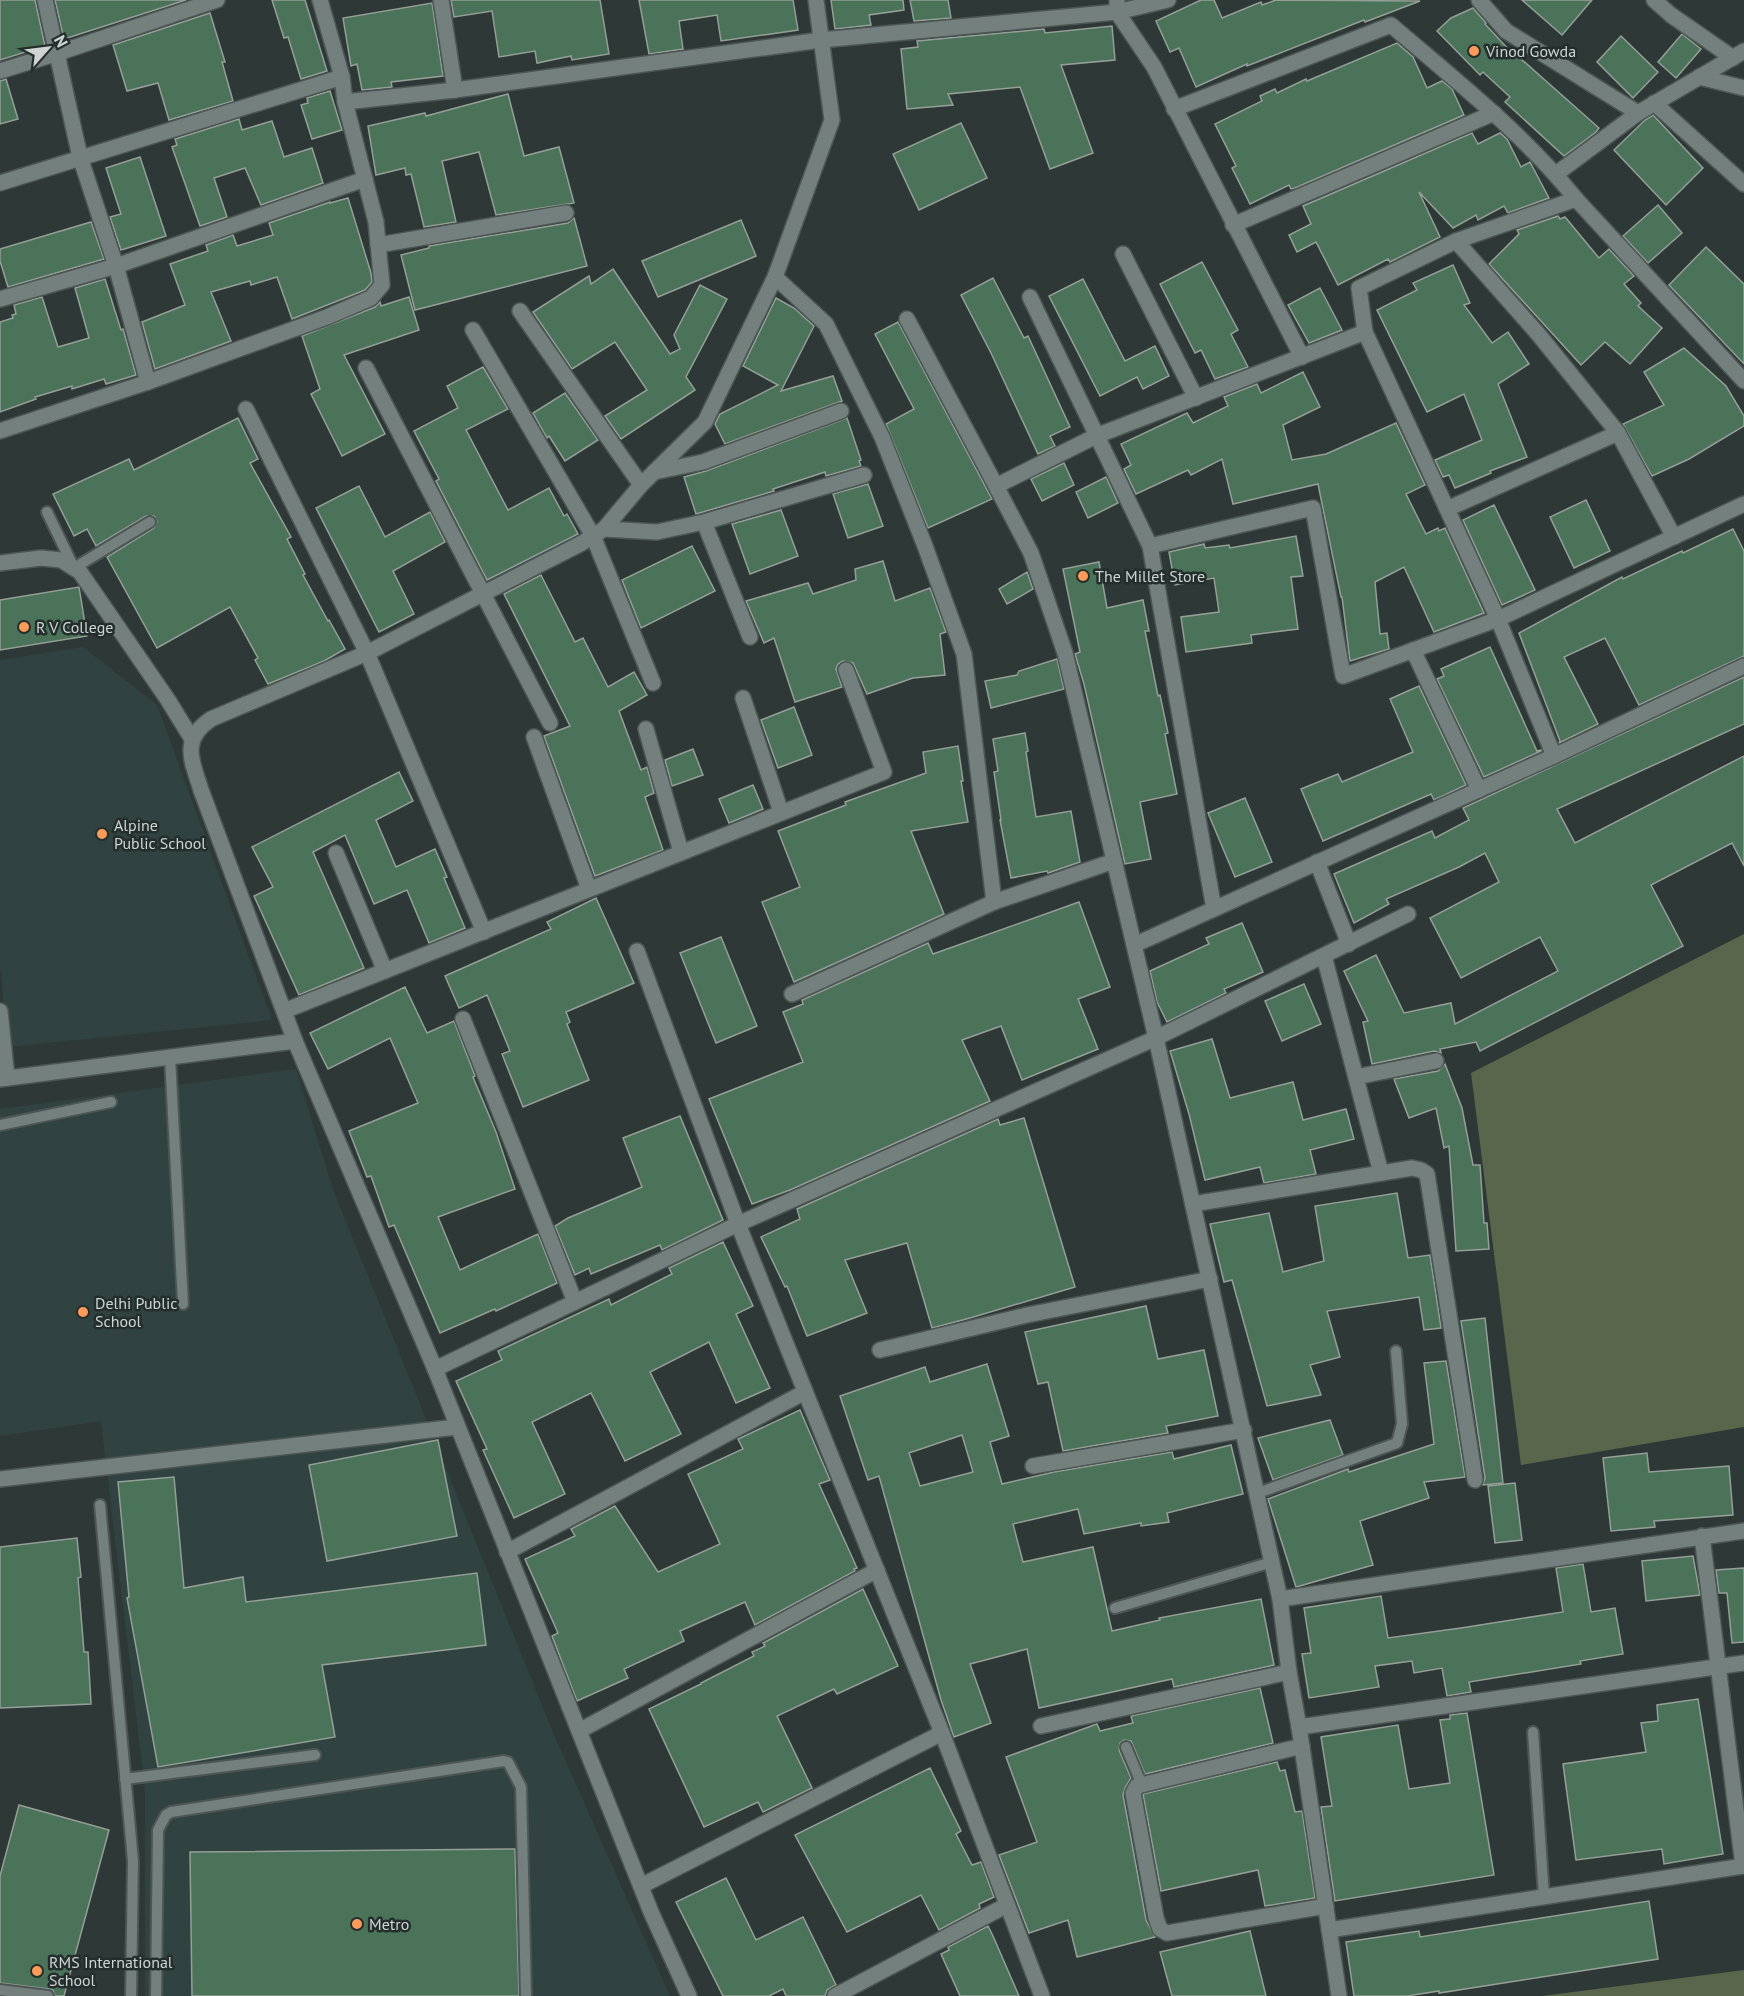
<svg xmlns="http://www.w3.org/2000/svg" width="1744" height="1996" viewBox="0 0 1744 1996" font-family="'PT Sans',sans-serif">
<rect width="100%" height="100%" fill="#2e3937"/>
<!-- built -->
<g fill="#304340">
<polygon points="83,647 157,705 272,1020 8,1047 0,964 0,660"/>
<polygon points="296,1069 332,1187 552,1730 670,1996 145,1996 145,1789 101,1421 0,1436 0,1109"/>
</g>
<!-- green -->
<g fill="#59664b">
<polygon points="1744,934 1744,1427 1521,1465 1471,1073"/>
<polygon points="1744,1970 1744,1996 1542,1996"/>
</g>
<!-- building -->
<g fill="#4a7359" stroke="#959f98" stroke-width="1.5" fill-rule="evenodd">
<polygon points="0,0 35,0 45,46 0,60"/>
<polygon points="55,0 186,0 64,39"/>
<polygon points="272,0 305,0 327,71 301,79 288,37 284,38"/>
<polygon points="451,0 600,0 609,54 572,60 571,56 537,63 535,51 499,57 492,11 454,17"/>
<polygon points="639,0 793,0 798,30 721,41 717,15 679,21 683,49 649,54"/>
<polygon points="831,0 903,0 904,10 869,15 871,25 835,29"/>
<polygon points="910,0 948,0 951,18 914,21"/>
<polygon points="1201,0 1214,0 1222,18 1261,2 1262,5 1276,0 1420,1 1365,22 1364,20 1247,66 1247,64 1196,87 1179,48 1170,52 1156,21"/>
<polygon points="1522,0 1592,0 1562,35"/>
<polygon points="432,3 443,76 391,82 392,87 362,90 357,64 351,66 343,18"/>
<polygon points="1473,8 1486,23 1485,24 1511,52 1512,51 1599,128 1596,132 1564,156 1505,102 1510,97 1483,72 1480,75 1437,31 1451,18"/>
<polygon points="210,13 225,62 222,62 233,101 169,120 158,83 127,91 113,45"/>
<polygon points="1112,26 1115,60 1061,65 1093,153 1050,169 1020,87 948,94 953,105 907,109 901,49 918,47 917,41 1044,29 1045,33"/>
<polygon points="1682,34 1701,49 1676,78 1658,62"/>
<polygon points="1621,36 1658,72 1633,98 1597,62"/>
<polygon points="1397,43 1413,57 1427,88 1442,81 1452,89 1464,115 1295,188 1291,189 1289,185 1250,204 1232,168 1236,166 1215,124 1262,101 1260,96 1275,89 1277,93 1306,79 1307,81"/>
<polygon points="6,79 18,119 0,124 0,81"/>
<polygon points="330,91 342,130 312,139 301,105 308,103 307,98"/>
<polygon points="508,94 524,156 559,147 574,203 496,215 479,152 442,161 456,222 424,227 411,174 406,175 405,168 376,175 368,126 425,113 426,116"/>
<polygon points="1653,115 1703,168 1666,205 1614,150 1645,120"/>
<polygon points="239,119 242,130 272,121 284,157 312,148 323,183 261,205 245,168 214,178 227,217 200,226 172,147 177,145 175,139"/>
<polygon points="961,123 987,178 919,210 893,154"/>
<polygon points="1472,133 1478,144 1500,133 1507,139 1521,167 1530,162 1549,198 1508,213 1504,206 1478,220 1476,215 1453,228 1419,192 1440,237 1390,262 1388,259 1338,285 1316,242 1297,252 1289,235 1311,224 1303,206"/>
<polygon points="140,157 166,236 121,250 110,217 121,214 106,168"/>
<polygon points="348,198 371,273 372,282 365,290 292,319 277,277 251,285 250,281 211,292 231,341 155,369 142,322 185,305 170,264 208,251 206,245 233,235 237,246 273,235 269,223 330,202 330,203"/>
<polygon points="1658,205 1682,233 1648,263 1623,236"/>
<polygon points="1558,216 1560,219 1565,217 1599,258 1609,249 1634,276 1624,284 1641,303 1638,306 1662,328 1630,364 1605,342 1581,365 1489,264 1519,234 1517,230"/>
<polygon points="574,218 587,266 415,310 401,255 429,248 429,246 568,223"/>
<polygon points="741,220 756,256 658,297 642,261"/>
<polygon points="91,222 104,259 8,287 0,261 0,249"/>
<polygon points="1706,247 1744,284 1744,364 1669,285"/>
<polygon points="1202,262 1238,330 1231,334 1248,367 1215,379 1201,350 1195,353 1160,284"/>
<polygon points="1453,265 1470,303 1464,305 1492,343 1508,332 1529,364 1498,384 1527,457 1490,471 1491,473 1455,488 1449,475 1443,477 1435,460 1482,440 1464,394 1427,412 1377,310 1417,290 1413,283"/>
<polygon points="613,269 670,354 680,349 674,335 700,285 727,299 686,377 695,390 621,439 605,416 647,390 615,342 572,369 533,312 589,276 591,284"/>
<polygon points="993,278 1024,338 1028,336 1070,427 1050,436 1055,446 1038,454 991,353 961,295"/>
<polygon points="105,279 121,330 123,329 136,375 106,384 104,379 72,389 72,386 35,397 36,399 0,412 0,322 13,318 12,315 16,314 14,305 42,297 58,347 89,338 75,288"/>
<polygon points="1083,279 1125,361 1155,346 1169,376 1143,389 1137,377 1100,396 1049,296"/>
<polygon points="1320,288 1342,330 1309,343 1288,305"/>
<polygon points="409,297 419,330 344,355 385,434 342,456 311,394 320,389 302,336 375,307 380,302 381,306"/>
<polygon points="776,298 794,308 814,326 781,391 833,376 842,401 725,444 715,424 720,414 778,385 743,366"/>
<polygon points="898,322 992,499 928,528 886,424 914,409 875,334"/>
<polygon points="1684,348 1726,386 1744,416 1744,426 1689,459 1652,476 1623,424 1664,405 1644,372"/>
<polygon points="483,367 508,409 466,430 508,510 549,488 564,516 567,514 578,534 487,580 436,481 439,479 414,431 458,408 447,386"/>
<polygon points="1303,372 1320,407 1283,425 1292,460 1326,454 1396,423 1425,485 1406,494 1426,534 1438,528 1439,531 1445,528 1484,613 1434,632 1404,567 1375,582 1380,634 1387,633 1389,649 1350,661 1342,597 1341,597 1318,484 1233,504 1222,459 1191,475 1188,470 1136,494 1124,469 1131,465 1121,444 1187,413 1193,423 1228,406 1224,397 1257,384 1261,393"/>
<polygon points="565,393 598,440 565,461 549,436 547,438 533,413"/>
<polygon points="238,418 258,459 250,463 291,537 287,539 305,574 303,575 328,621 329,620 345,649 324,661 268,684 255,660 258,658 230,607 157,648 107,557 154,528 157,522 154,516 146,516 96,546 87,529 74,536 53,494 129,459 134,470"/>
<polygon points="847,418 861,460 859,461 861,466 826,476 825,472 773,489 774,491 696,514 684,477 706,471"/>
<polygon points="1064,463 1074,485 1042,501 1031,479"/>
<polygon points="1106,477 1118,503 1088,518 1076,492"/>
<polygon points="868,484 883,526 848,538 833,494"/>
<polygon points="359,486 385,537 430,512 445,542 393,571 414,614 379,632 316,508"/>
<polygon points="1586,500 1610,551 1574,568 1550,517"/>
<polygon points="1494,505 1535,590 1502,605 1463,520"/>
<polygon points="781,510 798,556 750,574 732,524"/>
<polygon points="1733,529 1744,551 1744,656 1639,705 1605,638 1564,657 1598,724 1559,743 1560,741 1519,633 1622,577 1623,579 1682,551 1683,553"/>
<polygon points="1296,536 1303,576 1291,577 1298,629 1251,635 1252,643 1186,652 1181,617 1219,612 1214,578 1175,585 1169,552 1204,544 1205,548 1229,545 1230,548"/>
<polygon points="692,546 715,591 641,628 622,580"/>
<polygon points="883,561 895,601 930,588 946,632 940,634 945,675 913,678 867,694 853,663 843,661 838,664 836,669 842,687 795,702 774,638 764,643 746,601 808,583 813,594 856,580 855,569"/>
<polygon points="1099,562 1107,608 1143,600 1149,631 1145,631 1158,696 1160,695 1168,733 1165,734 1177,794 1140,802 1151,859 1125,864 1084,684 1075,654 1080,652 1063,569"/>
<polygon points="1027,572 1033,589 1007,604 999,589"/>
<polygon points="541,575 575,642 583,638 608,687 634,672 647,695 619,711 641,770 647,767 654,793 645,797 663,850 595,876 544,736 570,726 504,594"/>
<polygon points="79,587 87,636 0,650 0,600"/>
<polygon points="1490,647 1537,751 1541,750 1541,751 1484,777 1437,679 1444,676 1441,669"/>
<polygon points="1057,659 1064,689 991,708 985,681 1017,675 1019,671"/>
<polygon points="1744,677 1744,724 1557,809 1575,843 1744,756 1744,866 1732,843 1651,885 1683,946 1480,1051 1476,1042 1440,1049 1441,1053 1434,1051 1372,1064 1363,1022 1368,1021 1344,971 1376,955 1404,1013 1451,1003 1455,1024 1558,971 1540,937 1461,978 1430,918 1499,882 1485,853 1459,867 1386,899 1389,904 1354,923 1334,874 1432,831 1435,838 1469,820 1463,808"/>
<polygon points="1419,686 1466,785 1434,800 1431,794 1323,841 1301,789 1338,774 1342,782 1413,752 1390,699"/>
<polygon points="794,707 812,755 778,768 761,720"/>
<polygon points="1025,733 1028,751 1026,752 1036,817 1071,811 1080,862 1048,873 1047,871 1011,878 1000,820 1001,820 994,772 998,771 993,739"/>
<polygon points="958,746 963,781 961,781 968,822 911,831 944,914 794,982 762,902 800,887 778,831 846,805 845,802 926,773 923,752"/>
<polygon points="693,749 703,775 672,786 665,760"/>
<polygon points="399,772 413,801 376,820 396,867 435,849 447,877 444,878 465,928 429,943 407,890 374,904 345,835 313,852 364,968 299,995 254,896 273,887 252,847"/>
<polygon points="753,785 763,809 729,823 719,799"/>
<polygon points="1245,798 1272,862 1235,877 1208,813"/>
<polygon points="596,898 634,983 566,1012 570,1022 567,1024 589,1080 523,1107 502,1054 510,1051 487,995 459,1008 445,976 551,929 547,922"/>
<polygon points="1079,902 1110,987 1078,999 1098,1049 1022,1080 1001,1026 962,1040 990,1101 790,1190 752,1204 709,1099 803,1062 783,1012 803,1004 802,1000 928,943 933,954"/>
<polygon points="1242,923 1263,972 1224,989 1226,993 1167,1022 1157,1002 1150,971 1209,944 1206,938"/>
<polygon points="721,937 757,1026 716,1043 680,953"/>
<polygon points="1304,984 1321,1024 1282,1041 1265,1001"/>
<polygon points="405,987 427,1033 454,1021 475,1076 473,1077 496,1132 515,1189 438,1217 460,1270 538,1234 557,1283 496,1311 495,1309 440,1333 394,1225 389,1227 371,1176 367,1177 349,1131 418,1103 390,1038 328,1069 310,1033"/>
<polygon points="1212,1039 1230,1098 1293,1082 1303,1120 1346,1109 1354,1139 1310,1150 1316,1174 1264,1183 1260,1167 1205,1180 1189,1114 1170,1051"/>
<polygon points="1445,1064 1462,1108 1473,1165 1480,1165 1484,1223 1487,1223 1489,1249 1456,1251 1449,1146 1444,1148 1436,1108 1409,1118 1394,1079 1438,1071"/>
<polygon points="680,1116 723,1220 662,1250 660,1245 591,1274 589,1268 575,1275 555,1226 568,1218 642,1187 623,1138"/>
<polygon points="1024,1118 1075,1287 970,1318 932,1328 907,1243 845,1260 867,1313 807,1336 787,1286 785,1287 761,1237 800,1219 797,1209 998,1119 1000,1125"/>
<polygon points="1397,1193 1408,1258 1430,1255 1441,1328 1424,1330 1419,1297 1327,1311 1340,1357 1310,1365 1321,1395 1267,1406 1232,1280 1224,1282 1210,1224 1269,1213 1283,1272 1324,1261 1315,1206"/>
<polygon points="723,1242 753,1306 736,1314 770,1388 736,1403 709,1342 650,1372 681,1434 625,1461 591,1393 532,1422 565,1494 514,1518 483,1450 487,1449 456,1381 502,1360 498,1351 609,1299 611,1305 672,1274 669,1268"/>
<polygon points="1146,1306 1158,1359 1204,1350 1218,1416 1166,1426 1168,1433 1063,1451 1048,1382 1038,1384 1025,1332"/>
<polygon points="1485,1318 1503,1483 1483,1485 1485,1478 1461,1321"/>
<polygon points="1446,1361 1465,1477 1424,1482 1429,1498 1360,1521 1373,1565 1296,1587 1268,1499 1348,1469 1349,1472 1434,1444 1424,1363"/>
<path d="M987 1364 1009 1436 990 1442 1002 1484 1054 1472 1172 1452 1174 1459 1231 1445 1243 1494 1167 1513 1169 1522 1141 1526V1523L1084 1534 1078 1509 1013 1524 1023 1562 1093 1547 1112 1631 1160 1620 1159 1618 1261 1599 1274 1665 1174 1687 1172 1679 1039 1708 1027 1649 970 1664 991 1723 954 1737 941 1700 879 1476 868 1480 840 1396 925 1367 930 1382ZM962 1435 973 1472 920 1486 909 1453Z"/>
<polygon points="800,1410 830,1480 819,1484 857,1568 854,1569 855,1571 755,1625 745,1602 680,1631 684,1641 624,1669 628,1678 577,1701 552,1636 558,1633 525,1559 575,1536 571,1529 615,1506 658,1572 720,1544 688,1474 743,1449 738,1439"/>
<polygon points="1330,1420 1343,1455 1273,1480 1258,1438"/>
<polygon points="438,1440 457,1536 327,1561 309,1465"/>
<polygon points="1647,1453 1649,1472 1729,1466 1733,1515 1654,1521 1655,1527 1611,1531 1603,1458"/>
<polygon points="174,1477 184,1588 243,1577 246,1602 477,1573 486,1645 322,1665 335,1737 158,1767 127,1598 129,1597 118,1482"/>
<polygon points="1515,1483 1522,1540 1495,1543 1488,1486"/>
<polygon points="77,1538 81,1577 78,1578 84,1652 88,1652 91,1704 0,1708 0,1547"/>
<polygon points="1693,1556 1700,1595 1646,1601 1642,1561"/>
<polygon points="1583,1564 1591,1612 1615,1608 1623,1654 1580,1661 1581,1664 1469,1682 1471,1692 1447,1696 1442,1668 1414,1673 1412,1661 1375,1666 1379,1687 1309,1698 1302,1654 1311,1653 1304,1608 1381,1596 1388,1638 1461,1628 1563,1612 1556,1568"/>
<polygon points="1744,1568 1744,1642 1732,1643 1727,1593 1719,1593 1716,1570"/>
<polygon points="863,1589 898,1666 837,1694 834,1689 777,1716 812,1788 763,1812 758,1802 704,1827 649,1709 701,1684 701,1683 754,1656 752,1652 765,1646 763,1643"/>
<polygon points="1260,1688 1273,1743 1145,1774 1131,1741 1124,1740 1120,1743 1119,1750 1131,1778 1125,1788 1123,1795 1146,1920 1155,1937 1077,1957 1068,1920 1029,1933 999,1855 1037,1842 1006,1757 1097,1724 1100,1731 1133,1723 1131,1716"/>
<polygon points="1698,1699 1723,1854 1664,1864 1662,1849 1576,1860 1563,1764 1646,1752 1641,1723 1658,1721 1657,1705"/>
<polygon points="1467,1713 1494,1875 1335,1901 1321,1807 1332,1806 1321,1737 1398,1725 1409,1789 1450,1783 1440,1720 1450,1719 1450,1715"/>
<polygon points="1277,1762 1280,1771 1285,1770 1295,1812 1302,1811 1315,1898 1265,1906 1258,1870 1161,1891 1143,1794"/>
<polygon points="930,1768 961,1831 956,1834 972,1865 981,1862 994,1897 979,1904 980,1908 939,1930 921,1895 847,1932 795,1835"/>
<polygon points="19,1805 109,1830 64,1996 55,1996 53,1990 49,1989 0,1983 0,1876"/>
<polygon points="515,1849 519,1996 192,1996 190,1852"/>
<polygon points="726,1878 756,1940 803,1917 836,1985 827,1990 825,1996 786,1996 783,1989 769,1996 723,1996 676,1902"/>
<polygon points="1649,1901 1658,1959 1439,1993 1439,1991 1407,1996 1354,1996 1346,1942 1419,1931 1420,1937"/>
<polygon points="988,1926 993,1936 1019,1996 960,1996 941,1954 949,1950 948,1947"/>
<polygon points="1250,1931 1266,1996 1172,1996 1160,1952"/>
</g>
<g fill="none" stroke-linecap="round" stroke-linejoin="round">
<defs>
<g id="service">
<polyline points="47,512 74,568 150,522"/>
<polyline points="170,1057 183,1304"/>
<polyline points="0,1125 111,1102"/>
<polyline points="1258,1493 1397,1443 1402,1424 1396,1351"/>
<polyline points="100,1505 133,1861 131,1996"/>
<polyline points="1115,1608 1272,1562"/>
<polyline points="1533,1732 1544,1897"/>
<polyline points="1126,1747 1142,1785"/>
<polyline points="125,1779 315,1755"/>
<polyline points="0,1990 48,1996"/>
<polyline points="156,1996 158,1830 166,1815 171,1812 504,1761 508,1762 521,1787 526,1996"/>
</g>
<g id="minor">
<polyline points="45,0 80,157 116,266 148,382"/>
<polyline points="441,0 455,90 821,40 1117,12 1168,0"/>
<polyline points="1117,0 1117,12 1154,67 1302,357"/>
<polyline points="1479,0 1506,31 1638,113"/>
<polyline points="1654,0 1671,15 1733,58"/>
<polyline points="0,71 58,53 217,0"/>
<polyline points="1699,77 1744,88"/>
<polyline points="345,102 455,90"/>
<polyline points="1654,103 1744,184"/>
<path d="M1174 109 1391 25C1455 80 1523 133 1576 199L1744 381"/>
<polyline points="1556,174 1638,113 1744,51"/>
<polyline points="0,183 342,77"/>
<polyline points="1233,225 1494,113"/>
<polyline points="1456,241 1539,335 1618,433 1674,537"/>
<polyline points="378,245 566,213"/>
<polyline points="1123,254 1196,398"/>
<polyline points="775,277 826,324 882,437 925,546 964,654 994,902 792,994"/>
<polyline points="1030,297 1150,546 1214,909"/>
<polyline points="0,299 116,266 365,179"/>
<polyline points="520,311 641,485"/>
<polyline points="907,319 996,486"/>
<polyline points="473,330 593,536 653,683"/>
<polyline points="1365,332 1498,619 1554,756"/>
<polyline points="366,368 550,723"/>
<polyline points="246,409 367,653 484,932"/>
<polyline points="0,431 148,382 327,317 371,298 382,285 376,222 345,102 342,77 320,0"/>
<polyline points="654,472 703,462 841,411"/>
<polyline points="1447,509 1618,433"/>
<polyline points="704,522 750,637"/>
<polyline points="604,529 657,532 704,522 864,475"/>
<polyline points="1150,546 1313,508 1343,676 1498,619 1744,504"/>
<polyline points="0,563 41,558 61,560 80,572 168,700 192,739"/>
<polyline points="1413,650 1479,790"/>
<polyline points="743,698 781,812"/>
<polyline points="646,729 681,852"/>
<polyline points="534,737 589,889"/>
<polyline points="336,853 385,971"/>
<polyline points="1317,862 1349,944"/>
<polyline points="994,902 1114,861"/>
<polyline points="1134,945 1554,756 1744,666"/>
<polyline points="637,951 738,1224 942,1733 1042,1996"/>
<polyline points="1324,956 1381,1173"/>
<polyline points="0,1011 7,1078"/>
<polyline points="284,1011 884,772 846,670"/>
<polyline points="463,1019 575,1302"/>
<polyline points="1356,1077 1436,1061"/>
<polyline points="0,1079 295,1041"/>
<polyline points="1193,1204 1412,1168 1421,1170 1427,1174 1475,1480"/>
<polyline points="880,1350 1027,1315 1210,1279"/>
<polyline points="435,1369 738,1224 1156,1038 1408,914"/>
<polyline points="1033,1466 1244,1430"/>
<polyline points="0,1479 457,1427"/>
<polyline points="1702,1536 1743,1866"/>
<polyline points="507,1552 805,1392"/>
<polyline points="1280,1599 1744,1531"/>
<polyline points="1041,1726 1289,1672"/>
<polyline points="1299,1727 1744,1663"/>
<polyline points="579,1731 877,1570"/>
<polyline points="1302,1746 1137,1786 1133,1793 1156,1918 1160,1929 1167,1933 1326,1906"/>
<polyline points="641,1886 942,1733"/>
<polyline points="1329,1930 1744,1866"/>
<path d="M689 1996 651 1912 435 1369 295 1041 201 790C192 761 180 740 211 719L367 653 582 543 604 529 641 485 705 422 775 277 832 120 816 0"/>
<polyline points="835,1996 1007,1905"/>
<polyline points="1339,1996 1299,1727 1289,1672 1280,1599 1156,1038 1065,653 1031,553 996,486 1096,436 1365,332 1359,288 1456,241 1576,199"/>
</g>
</defs>
<!-- service casing -->
<use href="#service" stroke="#4d5654" stroke-width="14"/>
<!-- minor casing -->
<use href="#minor" stroke="#4d5654" stroke-width="18"/>
<!-- service -->
<use href="#service" stroke="#73807d" stroke-width="10"/>
<!-- minor -->
<use href="#minor" stroke="#73807d" stroke-width="15"/>
</g>
<!-- markers -->
<g fill="#ff9b5a" stroke="#242f2d" stroke-width="2">
<circle cx="1474" cy="51" r="6"/>
<circle cx="1083" cy="576" r="6"/>
<circle cx="24" cy="627" r="6"/>
<circle cx="102" cy="834" r="6"/>
<circle cx="83" cy="1312" r="6"/>
<circle cx="357" cy="1924" r="6"/>
<circle cx="37" cy="1971" r="6"/>
</g>
<g text-anchor="middle" dominant-baseline="central" stroke-width="5" stroke-linejoin="round" paint-order="stroke">
<!-- poi labels -->
<g font-size="16" fill="#ced5d3" stroke="#242f2d" text-anchor="start">
<text x="1486" y="51">Vinod Gowda</text>
<text x="1095" y="576">The Millet Store</text>
<text x="36" y="627">R V College</text>
<text x="114" y="825">Alpine<tspan x="114" dy="18">Public School</tspan></text>
<text x="95" y="1303">Delhi Public<tspan x="95" dy="18">School</tspan></text>
<text x="369" y="1924">Metro</text>
<text x="49" y="1962">RMS International<tspan x="49" dy="18">School</tspan></text>
</g>
</g>
<!-- north arrow -->
<g transform="translate(48 48) rotate(62)" stroke="#242f2d" stroke-width="4.5" paint-order="stroke">
<path d="M0-4.5L10 22L0 15L-10 22Z" fill="#ced5d3"/>
<text y="-9" font-size="16" font-weight="bold" text-anchor="middle" fill="#ced5d3">N</text>
</g>
</svg>
